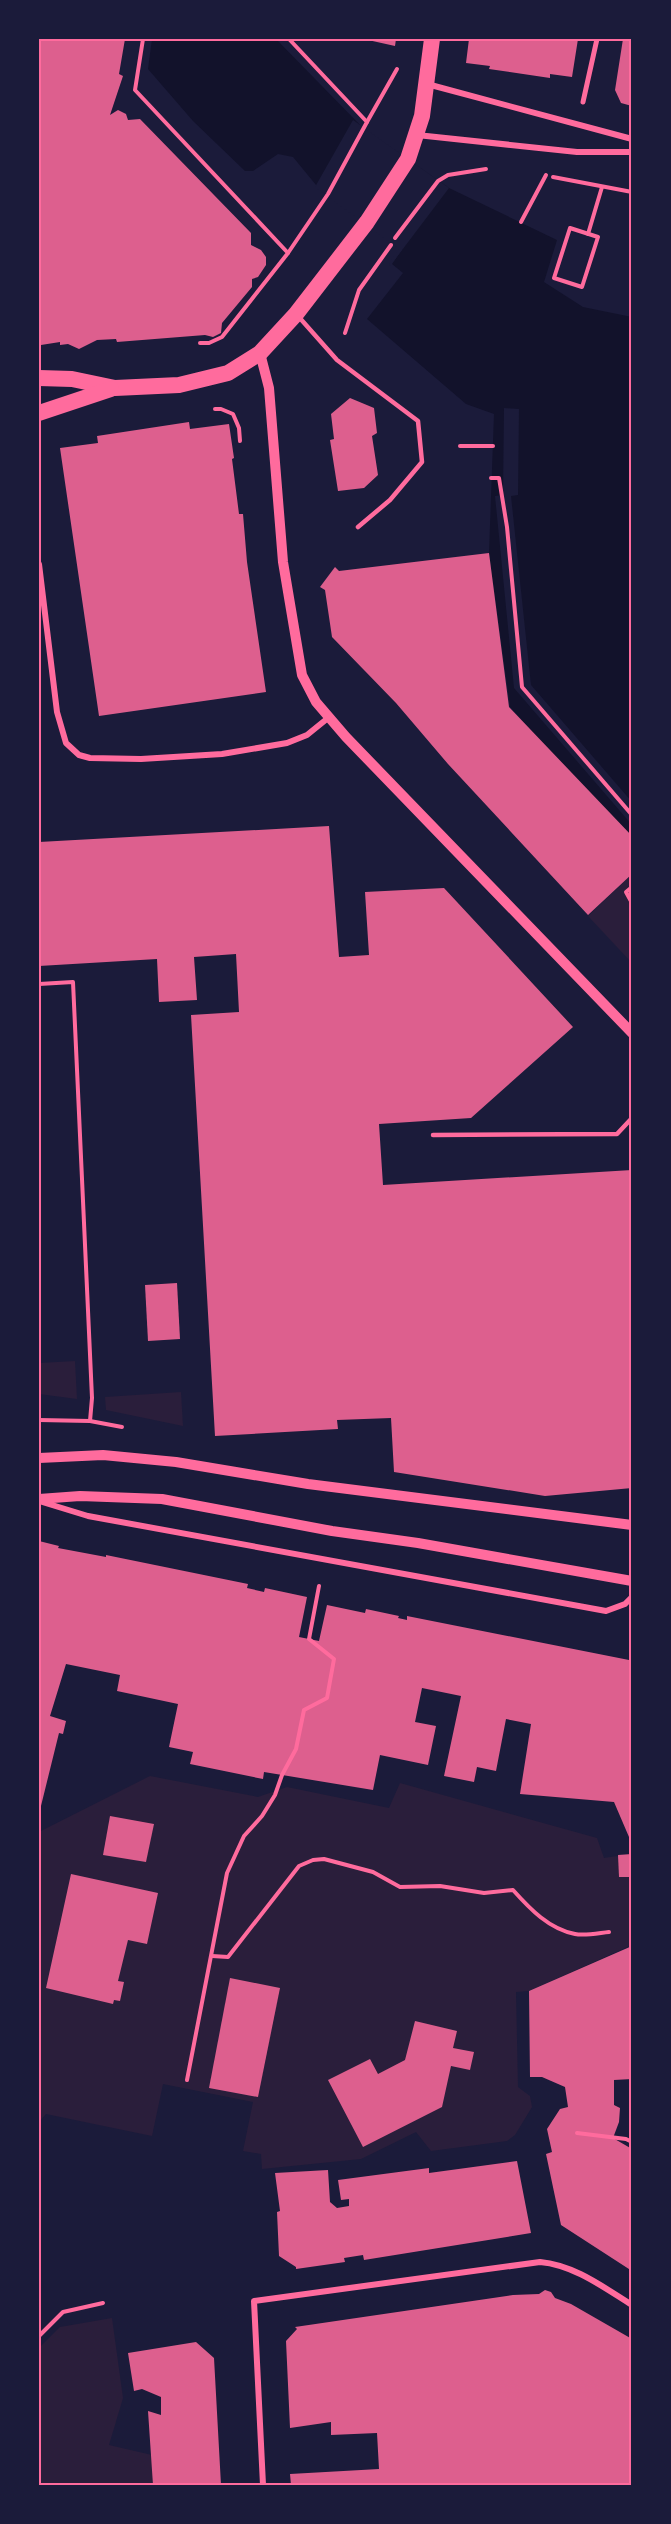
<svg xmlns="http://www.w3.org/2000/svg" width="671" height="2524" viewBox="0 0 671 2524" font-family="'Asap Condensed',sans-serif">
<rect width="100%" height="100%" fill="#1b1b3a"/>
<!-- green -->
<g fill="#2a1e3b">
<polygon points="632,874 632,963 588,916"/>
<polygon points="75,1361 77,1399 39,1394 39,1363"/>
<polygon points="181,1392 183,1426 106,1410 105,1397"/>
<polygon points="150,1776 258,1797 287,1787 389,1808 400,1783 597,1838 604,1858 631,1854 632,1945 529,1991 516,1992 518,2087 530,2096 532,2107 515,2135 507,2141 431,2151 416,2132 361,2159 262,2169 261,2154 243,2151 253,2102 163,2084 152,2136 46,2114 39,2122 39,1832"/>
<polygon points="112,2318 123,2398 109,2445 152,2455 154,2485 39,2485 39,2348 60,2327"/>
</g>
<!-- water -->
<polygon fill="#12122b" points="152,39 276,39 363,128 449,188 557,240 544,282 583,307 632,317 632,843 510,707 489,553 494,414 466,404 367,319 403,273 392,264 403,248 316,185 293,157 278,154 253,171 245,171 193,121 148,69"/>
<!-- pier -->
<g fill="#1b1b3a">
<polygon points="353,120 449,188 390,266 389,263 399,249 315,187"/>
<polygon points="504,408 519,409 518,495 511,496 531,685 632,802 632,825 514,688 495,496 503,495"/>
</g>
<!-- building -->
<g fill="#dd5f8e">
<polygon points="39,39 125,39 119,74 123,76 110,115 118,110 126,114 128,120 140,119 251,233 251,245 261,250 266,257 266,265 258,277 252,279 252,287 222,323 221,333 213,337 205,335 117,342 116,339 97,340 79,349 68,344 60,345 60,342 41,345 39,348"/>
<polygon points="368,39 396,39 395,46 368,40"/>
<polygon points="469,39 578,39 572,77 550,74 550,78 489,69 490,66 466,63"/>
<polygon points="623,39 632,39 632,106 621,103 615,90"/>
<polygon points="350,398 374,408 377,433 372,436 378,475 364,488 338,491 330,440 334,439 331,414"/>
<polygon points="189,422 190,429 229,424 234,458 232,459 239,514 243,514 247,562 266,692 99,716 60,448 98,443 97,436"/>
<polygon points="489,553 509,707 632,836 632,874 588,915 448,764 396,703 332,637 325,590 320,587 335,567 339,571"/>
<polygon points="329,826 339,957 369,955 365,892 444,888 573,1027 471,1118 379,1124 383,1185 632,1170 632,1488 545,1496 394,1472 391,1418 337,1420 338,1429 215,1436 191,1015 239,1012 236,954 194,957 197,1000 159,1002 157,959 39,966 39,842"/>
<polygon points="177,1283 180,1339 148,1341 145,1285"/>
<polygon points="39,1541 59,1546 58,1548 106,1557 106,1555 248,1584 247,1588 264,1592 265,1588 307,1597 299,1637 319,1641 327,1605 365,1613 366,1609 399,1616 398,1618 407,1620 407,1616 629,1660 632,1658 632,1844 614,1802 520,1794 531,1724 506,1719 496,1771 477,1767 474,1782 444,1776 461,1696 422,1688 415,1722 436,1726 428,1765 380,1755 373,1790 264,1772 263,1779 190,1764 193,1752 169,1747 178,1704 117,1691 120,1675 66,1664 50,1716 66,1721 63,1734 59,1733 39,1814"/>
<polygon points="110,1816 154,1824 146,1862 103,1855"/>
<polygon points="632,1854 632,1877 619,1877 618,1855"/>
<polygon points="71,1874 158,1893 147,1944 128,1940 118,1981 124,1982 120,2001 114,2000 113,2004 46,1988"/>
<polygon points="632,1946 632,2079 614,2080 614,2105 620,2108 619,2122 613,2138 632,2149 632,2271 561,2225 546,2154 552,2152 547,2129 560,2109 568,2107 565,2087 542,2077 530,2077 529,1991"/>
<polygon points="230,1978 280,1988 258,2097 209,2088"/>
<polygon points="415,2021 457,2031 453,2048 474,2052 470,2070 451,2066 442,2107 363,2147 328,2080 370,2059 378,2074 405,2060"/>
<polygon points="517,2161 531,2233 364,2260 363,2255 344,2258 345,2262 296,2269 296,2267 279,2256 277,2212 280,2211 275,2173 328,2170 330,2202 337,2208 349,2206 349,2199 341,2200 338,2180 429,2168 429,2173"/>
<polygon points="545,2290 551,2292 555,2298 571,2304 632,2339 632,2485 291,2485 290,2474 379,2469 377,2433 331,2435 331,2422 290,2428 286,2341 297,2329 295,2327 513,2295 539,2294"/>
<polygon points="196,2342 214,2358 221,2485 153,2485 148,2411 161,2415 161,2397 142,2389 134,2391 128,2353"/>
</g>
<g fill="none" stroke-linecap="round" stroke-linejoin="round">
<!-- path -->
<g stroke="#ff6b9d" stroke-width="4">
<polyline points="143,39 135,90 288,253 222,337 209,343 200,343"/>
<polyline points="367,122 397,69"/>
<polyline points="553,177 632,192"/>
<polyline points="521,222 546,175"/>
<polygon points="570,228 598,237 582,287 554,278"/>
<polyline points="588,234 602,187"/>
<polyline points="395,238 438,181 448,175 486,169"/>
<polyline points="288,253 328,194 367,122 289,39"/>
<polyline points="345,333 359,290 391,245"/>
<polyline points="215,409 221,409 233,414 239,428 240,441"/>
<polyline points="460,446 493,446"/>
<polyline points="491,478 499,478 507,527 522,687 632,815"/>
<polyline points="632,887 626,892 632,903"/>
<polyline points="39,984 73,982 92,1398 90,1421 39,1420"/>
<polyline points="90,1421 122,1427"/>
<path d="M212 1956 228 1957 299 1866 313 1860 324 1859 373 1872 400 1887 440 1886 484 1893 513 1890C530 1909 549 1929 575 1934 585 1936 599 1933 609 1932"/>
<polyline points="187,2080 227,1873 244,1836 262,1816 275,1795 282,1775 296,1749 304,1710 327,1698 334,1659 309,1639 319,1586"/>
<polyline points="577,2133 626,2139 632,2142"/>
<polyline points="39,2336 63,2312 103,2303"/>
</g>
<!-- service -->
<g stroke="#ff6b9d" stroke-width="4.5">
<polyline points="298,316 337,360 418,421 422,462 390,500 358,527"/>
<polyline points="433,1135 617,1134 632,1118"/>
</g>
<!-- pedestrian -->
<polyline stroke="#ff6b9d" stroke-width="5" points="583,102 597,39"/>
<!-- minor -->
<g stroke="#ff6b9d" stroke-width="6">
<polyline points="427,84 632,139"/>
<polyline points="417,135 577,152 632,152"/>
<polyline points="39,564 57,712 66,743 79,755 90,758 141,759 222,754 287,743 307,735 328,718"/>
<polyline points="39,1501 88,1516 606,1611 625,1604 632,1597"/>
<path d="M263 2485 254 2301 540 2262C574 2265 603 2287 632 2305"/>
</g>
<!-- tertiary -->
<g stroke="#ff6b9d" stroke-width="10">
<polyline points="260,353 269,388 283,562 302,675 316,702 346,737 632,1033"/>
<polyline points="39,1458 103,1455 176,1462 308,1484 632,1525"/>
<polyline points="39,1499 80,1496 162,1499 332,1531 418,1543 632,1581"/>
</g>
<!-- trunk -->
<g stroke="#ff6b9d" stroke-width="16">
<polyline points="39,378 72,379 115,388 179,385 228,373 260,353 296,314 367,222 408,159 422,116 432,39"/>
<polyline points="39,413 111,389"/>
</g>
</g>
<!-- border -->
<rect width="671" height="2524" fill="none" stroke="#1b1b3a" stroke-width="81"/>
<rect x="40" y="40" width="590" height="2444" fill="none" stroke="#ff6b9d" stroke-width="2"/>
</svg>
